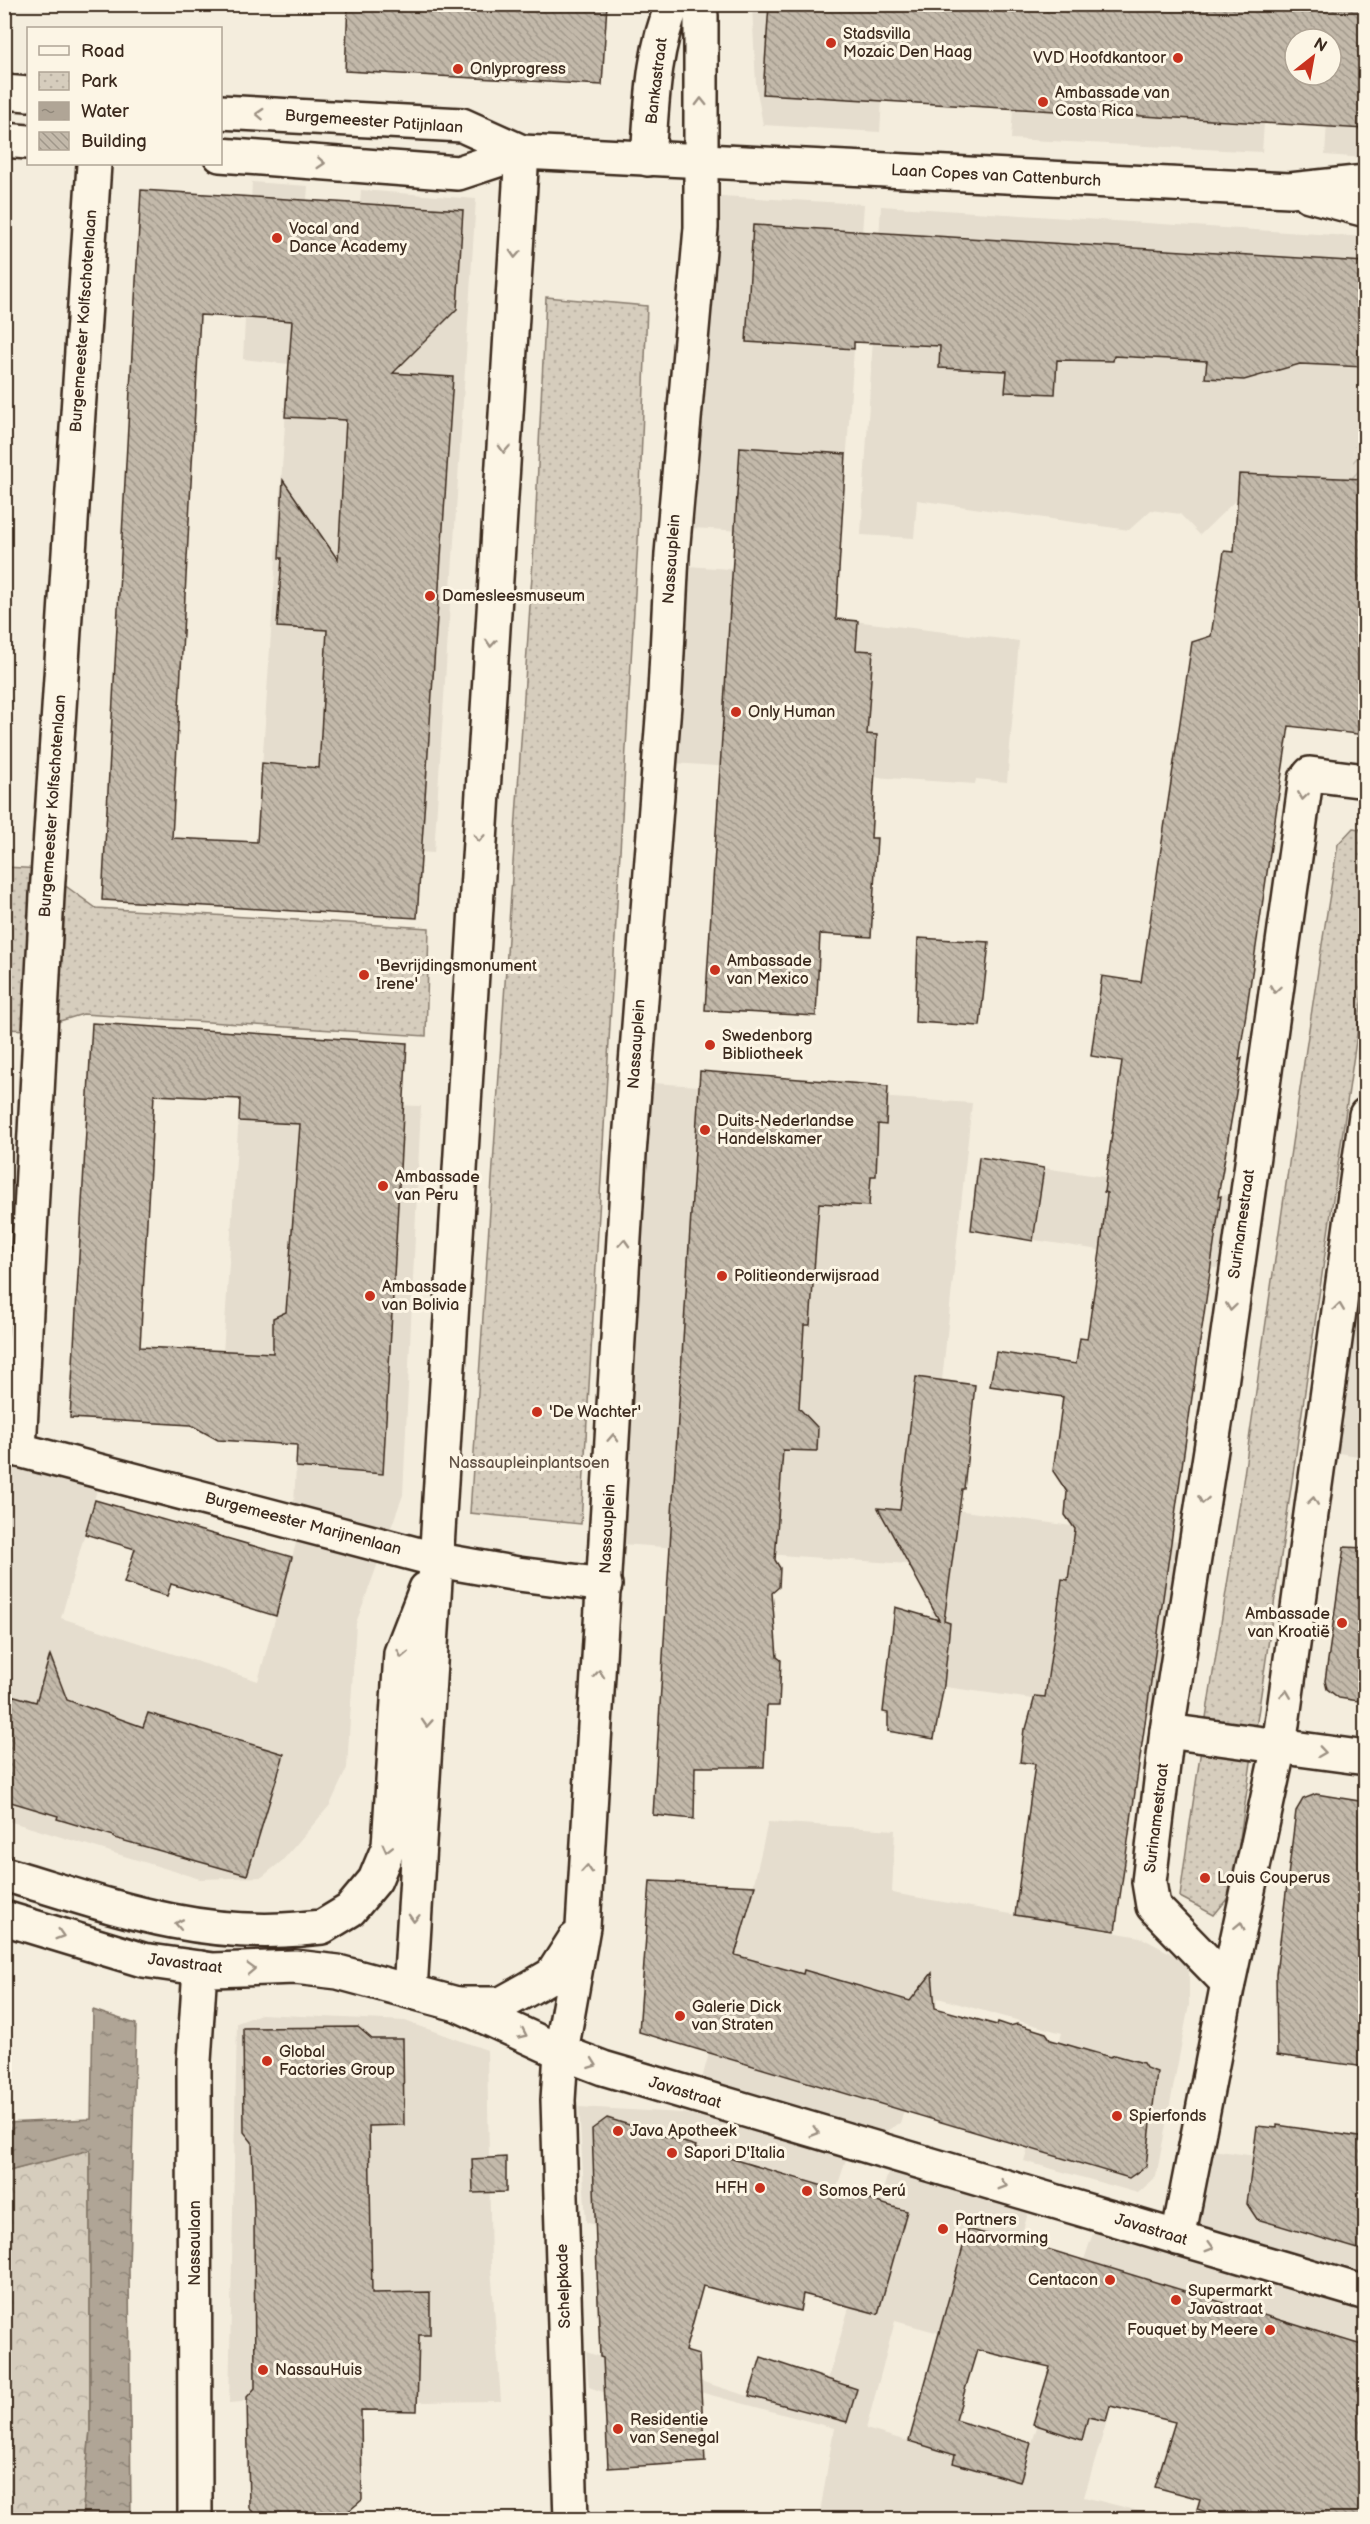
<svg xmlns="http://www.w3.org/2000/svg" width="1370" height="2524" viewBox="0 0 1370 2524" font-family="'Balsamiq Sans',sans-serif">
<defs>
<pattern id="industrial-furrows" width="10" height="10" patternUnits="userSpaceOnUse" patternTransform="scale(1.5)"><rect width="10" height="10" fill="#e5ddce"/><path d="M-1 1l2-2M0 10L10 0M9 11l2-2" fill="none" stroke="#c5beb0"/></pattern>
<pattern id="forest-crowns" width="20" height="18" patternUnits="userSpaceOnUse" patternTransform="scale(1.5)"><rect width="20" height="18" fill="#d6cdbd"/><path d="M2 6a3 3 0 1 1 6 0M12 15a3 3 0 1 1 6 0" fill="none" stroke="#b9b0a2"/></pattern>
<pattern id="park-dots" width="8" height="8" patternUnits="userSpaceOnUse" patternTransform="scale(1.5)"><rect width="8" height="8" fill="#d6cdbd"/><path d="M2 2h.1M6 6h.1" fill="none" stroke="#b9b0a2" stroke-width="1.8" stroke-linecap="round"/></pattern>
<pattern id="water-ripples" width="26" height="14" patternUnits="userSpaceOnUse" patternTransform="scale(1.5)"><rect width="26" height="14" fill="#b0a596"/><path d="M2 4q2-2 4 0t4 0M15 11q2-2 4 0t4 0" fill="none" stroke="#90877a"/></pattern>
<pattern id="building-back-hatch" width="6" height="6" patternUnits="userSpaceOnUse" patternTransform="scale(1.5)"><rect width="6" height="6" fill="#c3b9aa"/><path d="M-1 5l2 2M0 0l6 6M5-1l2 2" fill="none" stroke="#a0978a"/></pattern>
</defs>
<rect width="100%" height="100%" fill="#f4eddd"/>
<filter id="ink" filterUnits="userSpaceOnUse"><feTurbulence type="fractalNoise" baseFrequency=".0167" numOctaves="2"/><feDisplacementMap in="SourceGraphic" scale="12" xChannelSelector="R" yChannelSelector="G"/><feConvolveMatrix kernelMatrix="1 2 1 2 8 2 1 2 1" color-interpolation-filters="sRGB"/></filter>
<g filter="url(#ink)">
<!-- built -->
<g fill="#e5ddce">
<polygon points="752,5 888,5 880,132 763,125 756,85"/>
<polygon points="1020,5 1272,5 1262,152 1011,139"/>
<polygon points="1334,5 1365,5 1365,158 1325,155"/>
<polygon points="252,182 308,186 299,307 350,356 361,190 476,199 434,853 257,842 289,364 243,359"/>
<polygon points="703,195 864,204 841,537 676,527"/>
<polygon points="881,206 1365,237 1365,447 1354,446 1352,479 1239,474 1239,497 1200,535 1180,514 1151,510 1129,530 917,500 914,538 861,535"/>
<polygon points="674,565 827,576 826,602 837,603 837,619 1019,641 1007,782 976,779 975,784 659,762"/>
<polygon points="636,1082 972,1103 922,1565 621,1544"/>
<polygon points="240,1099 421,1106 403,1495 356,1623 347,1768 330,1805 282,1861 262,1877 200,1879 5,1820 4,1446 102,1472 61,1618 258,1681 301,1525 293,1522 301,1373 222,1368"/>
<polygon points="977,1158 1244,1198 1234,1271 971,1230"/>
<polygon points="1365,1221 1365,1457 1319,1450"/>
<polygon points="942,1508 1194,1543 1169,1718 924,1684"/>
<polygon points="768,1822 895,1830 892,1893 1140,1937 1189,1963 1189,2005 1156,2177 1138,2193 1024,2161 1062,2033 938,1998 900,2123 848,2153 803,2295 586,2222 579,2107 682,2113 750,2123 702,2079 749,1905"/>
<polygon points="261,2014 405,2021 487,2050 491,2267 501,2401 251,2404 246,2398 242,2402 229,2403 237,2023"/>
<polygon points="1198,2148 1365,2171 1365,2430 1127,2354 1084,2497 1171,2519 819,2519 834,2428 681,2387 652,2386 603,2392 589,2387 586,2352 629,2366 631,2359 741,2394 818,2414 890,2166 1030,2206 988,2353 939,2336 939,2333 895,2321 866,2429 955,2455 953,2463 1020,2482 1044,2404 1055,2347 1095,2227 1158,2245"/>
<polygon points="594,2511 610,2514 732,2519 594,2519"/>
</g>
<!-- industrial -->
<polygon fill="url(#industrial-furrows)" points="1354,446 1365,447 1365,480 1352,479"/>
<!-- forest -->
<polygon fill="url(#forest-crowns)" stroke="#887c6e" stroke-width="1.5" points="90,2149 90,2430 82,2519 5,2520 5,2172"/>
<!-- park -->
<g fill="url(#park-dots)" stroke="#887c6e" stroke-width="1.5">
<polygon points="546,297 647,306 638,541 581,1524 470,1513 535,530"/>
<path d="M1353 828 1365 830V979L1232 1893 1214 1915 1180 1897C1199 1746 1227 1597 1248 1447 1277 1246 1305 1045 1338 844Z"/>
<polygon points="5,867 42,869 96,908 429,928 426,1036 83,1014 30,1030 5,1029"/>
</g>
<!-- water -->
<polygon fill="url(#water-ripples)" stroke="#817466" stroke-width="1.5" points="93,2010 136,2024 129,2268 131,2519 82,2519 90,2430 90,2150 5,2172 5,2123 91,2119"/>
<!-- building -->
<g fill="url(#building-back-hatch)" stroke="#3b2a1e" stroke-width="1.5" fill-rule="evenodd">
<polygon points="348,4 607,4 602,85 345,71"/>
<path d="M769 4H1365V129L763 94ZM1295 39H1331V75H1295Z"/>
<path d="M141 190 463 210 457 309 393 373 453 377 417 918 102 900ZM200 315 292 321 285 417 346 420 338 560 283 480 279 558H282L277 627 327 630 319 768 262 763 257 842 172 838Z"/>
<polygon points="753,225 1365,262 1365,367 1300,364 1244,380 1205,378 1207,361 1114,356 1113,361 1057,360 1055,394 1005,392 1007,371 939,368 940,346 854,342 854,349 746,342"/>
<polygon points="740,447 846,454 836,619 858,621 856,650 873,651 867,734 877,735 871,838 877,838 871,937 820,934 816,1016 705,1010"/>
<polygon points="1239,474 1365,479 1365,735 1289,726 1239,1060 1242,1058 1218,1197 1221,1196 1115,1931 1015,1915 1035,1764 1020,1762 1024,1729 1026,1729 1035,1696 1045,1697 1062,1579 1068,1580 1075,1529 1065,1515 1067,1492 1053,1471 1063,1397 990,1386 996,1352 1076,1364 1080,1338 1087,1339 1100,1252 1107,1193 1104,1192 1122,1061 1091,1056 1102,976 1141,982 1192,642 1211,636 1224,551 1234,552"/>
<polygon points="918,938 989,942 980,1026 915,1022"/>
<path d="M92 1023 407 1043 383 1474 296 1467 297 1445 218 1440 191 1425 70 1418ZM154 1095 240 1099 239 1121 300 1124 286 1312 273 1318V1353L140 1347Z"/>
<polygon points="700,1071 888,1086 886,1125 878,1124 876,1176 871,1176 869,1206 819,1203 810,1325 804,1325 799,1408 818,1428 817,1451 783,1450 775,1560 780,1568 779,1587 772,1593 777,1657 781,1660 779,1706 767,1706 764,1767 695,1767 694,1819 653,1815"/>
<polygon points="979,1157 1044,1168 1033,1241 971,1230"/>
<polygon points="916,1377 975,1385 964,1489 962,1489 944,1621 950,1623 944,1685 934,1739 888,1731 888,1713 883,1712 895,1607 939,1620 878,1508 900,1510"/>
<polygon points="95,1500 292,1557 276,1616 171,1584 167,1596 124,1583 135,1549 85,1534"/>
<polygon points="1344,1547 1365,1548 1365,1702 1339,1698 1327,1689 1325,1681"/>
<polygon points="50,1655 67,1700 143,1727 148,1713 284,1754 247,1875 114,1838 114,1836 57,1819 58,1816 4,1800 4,1693 36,1702"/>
<polygon points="1316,1794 1365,1802 1365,2067 1277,2055 1276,1974 1296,1811 1303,1799"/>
<polygon points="650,1881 755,1886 735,1955 803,1974 804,1970 910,2001 932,1973 935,2008 997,2025 998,2022 1010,2026 1017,2024 1046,2033 1051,2040 1110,2057 1115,2055 1143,2063 1146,2068 1157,2072 1146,2166 1129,2178 639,2032"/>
<polygon points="358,2027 372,2039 403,2039 404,2125 369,2126 372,2293 430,2292 430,2335 419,2335 417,2411 361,2410 362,2500 338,2520 261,2520 249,2508 247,2397 255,2388 254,2212 252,2142 244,2132 243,2028"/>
<polygon points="607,2118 696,2146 695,2148 907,2211 878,2314 803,2294 800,2311 703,2286 685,2351 699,2355 705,2462 608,2468 603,2358 600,2357 592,2129"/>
<polygon points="1277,2125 1365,2138 1365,2251 1257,2219 1247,2204 1257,2126 1277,2128"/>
<polygon points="506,2157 506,2192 473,2193 472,2159"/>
<polygon points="968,2229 1018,2243 1018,2240 1365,2346 1365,2520 1232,2520 1197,2509 1200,2499 1155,2487 1175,2422 1110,2406 1106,2421 1088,2417 1082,2440 1033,2424 1050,2367 977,2350 956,2420 1031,2443 1020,2482 953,2463 955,2455 909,2441"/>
<polygon points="761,2357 857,2389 847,2422 749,2396"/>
</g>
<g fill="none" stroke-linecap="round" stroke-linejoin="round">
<defs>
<g id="street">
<path d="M648 159C652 107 652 53 673 4"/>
<polyline points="4,1446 438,1560 518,1574 605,1585"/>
<polyline points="19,1450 47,895 94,164"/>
<polyline points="1167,1731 1366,1758"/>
<polyline points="300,1929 322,1927 350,1910 375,1880 389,1846 401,1653 426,1589"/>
<polyline points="1228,1983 1153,1906 1149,1882 1167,1731 1218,1405 1306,779 1310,774 1366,781"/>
<polyline points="410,1991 522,152"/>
<polyline points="457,2004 501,2004 528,1989 552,1975 575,1939"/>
<polyline points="1178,2238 1228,1983 1279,1746 1366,1115"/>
<polyline points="195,2520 194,2061 200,1968"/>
<polyline points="571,2520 558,2100 561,2052 583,1927 629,1154 665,692 672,554 701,228 701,16 699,4"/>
</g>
<g id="secondary">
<polyline points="4,92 28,94"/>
<polyline points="220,112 462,125 522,152"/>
<polyline points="4,140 28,142"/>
<polyline points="220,155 458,173 522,152 1290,190 1366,182"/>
<polyline points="1309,195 1366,210"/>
<path d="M4 1874C106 1904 192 1938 300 1929"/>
<polyline points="4,1918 143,1960 213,1970 295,1967 338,1972 457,2004 561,2052 603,2068 1366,2293"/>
</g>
</defs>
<!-- street casing -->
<use href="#street" stroke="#3b2a1e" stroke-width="38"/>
<!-- secondary casing -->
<use href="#secondary" stroke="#3b2a1e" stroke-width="38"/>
<!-- street -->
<use href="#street" stroke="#fcf5e5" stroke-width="33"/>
<!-- secondary -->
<use href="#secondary" stroke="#fcf5e5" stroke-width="33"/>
</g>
<!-- one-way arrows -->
<defs><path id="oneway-chevron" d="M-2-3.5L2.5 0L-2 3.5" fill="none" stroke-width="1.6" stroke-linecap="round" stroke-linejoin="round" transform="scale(1.5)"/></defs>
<g stroke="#9c9082">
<use href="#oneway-chevron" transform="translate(701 102) rotate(-91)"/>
<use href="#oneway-chevron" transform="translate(260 114) rotate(-177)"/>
<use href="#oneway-chevron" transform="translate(321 163) rotate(4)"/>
<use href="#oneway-chevron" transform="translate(515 254) rotate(93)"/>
<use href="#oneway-chevron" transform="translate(504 449) rotate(93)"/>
<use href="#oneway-chevron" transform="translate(491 643) rotate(94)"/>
<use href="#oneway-chevron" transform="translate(1303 796) rotate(98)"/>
<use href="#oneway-chevron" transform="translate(479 838) rotate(93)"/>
<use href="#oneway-chevron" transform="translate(1275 989) rotate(98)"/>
<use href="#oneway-chevron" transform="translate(624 1243) rotate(-87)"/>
<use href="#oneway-chevron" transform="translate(1231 1307) rotate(98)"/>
<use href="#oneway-chevron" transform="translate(1339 1307) rotate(-82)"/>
<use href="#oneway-chevron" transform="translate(613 1438) rotate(-87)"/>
<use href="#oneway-chevron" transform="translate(1203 1500) rotate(99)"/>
<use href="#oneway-chevron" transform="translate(1313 1501) rotate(-82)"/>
<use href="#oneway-chevron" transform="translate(402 1654) rotate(102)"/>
<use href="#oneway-chevron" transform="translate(599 1674) rotate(-86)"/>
<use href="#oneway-chevron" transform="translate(1286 1694) rotate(-82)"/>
<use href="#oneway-chevron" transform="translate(427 1723) rotate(94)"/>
<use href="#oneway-chevron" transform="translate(1322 1752) rotate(8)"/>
<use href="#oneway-chevron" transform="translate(387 1848) rotate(104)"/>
<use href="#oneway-chevron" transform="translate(587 1869) rotate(-86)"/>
<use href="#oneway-chevron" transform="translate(414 1918) rotate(93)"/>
<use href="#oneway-chevron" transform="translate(179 1924) rotate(-169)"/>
<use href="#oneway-chevron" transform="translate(1240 1926) rotate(-78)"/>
<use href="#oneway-chevron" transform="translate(60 1935) rotate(17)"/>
<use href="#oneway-chevron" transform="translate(251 1969) rotate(-2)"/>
<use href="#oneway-chevron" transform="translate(523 2034) rotate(25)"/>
<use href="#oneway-chevron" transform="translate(593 2064) rotate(20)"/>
<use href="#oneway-chevron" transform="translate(815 2132) rotate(16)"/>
<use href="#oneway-chevron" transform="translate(1003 2185) rotate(16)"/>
<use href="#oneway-chevron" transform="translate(1210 2247) rotate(16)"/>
</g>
</g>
<!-- markers -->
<g fill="#c8321e" stroke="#fcf5e5" stroke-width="2">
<circle cx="831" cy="43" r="6"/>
<circle cx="1178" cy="58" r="6"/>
<circle cx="458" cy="69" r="6"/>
<circle cx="1043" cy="102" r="6"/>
<circle cx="277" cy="238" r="6"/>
<circle cx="430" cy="596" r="6"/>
<circle cx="736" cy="712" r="6"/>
<circle cx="715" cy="970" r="6"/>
<circle cx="364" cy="975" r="6"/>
<circle cx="710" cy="1045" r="6"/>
<circle cx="705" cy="1130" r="6"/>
<circle cx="383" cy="1186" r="6"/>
<circle cx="722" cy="1276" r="6"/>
<circle cx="370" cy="1296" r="6"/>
<circle cx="537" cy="1412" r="6"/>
<circle cx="1342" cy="1623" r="6"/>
<circle cx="1205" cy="1878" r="6"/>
<circle cx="680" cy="2016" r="6"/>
<circle cx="267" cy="2061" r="6"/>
<circle cx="1117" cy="2116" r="6"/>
<circle cx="618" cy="2131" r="6"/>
<circle cx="672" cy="2153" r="6"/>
<circle cx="760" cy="2188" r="6"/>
<circle cx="807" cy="2191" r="6"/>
<circle cx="943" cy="2229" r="6"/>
<circle cx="1110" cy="2280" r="6"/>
<circle cx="1176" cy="2300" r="6"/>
<circle cx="1270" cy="2330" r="6"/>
<circle cx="263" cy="2370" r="6"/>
<circle cx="618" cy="2429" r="6"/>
</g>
<g text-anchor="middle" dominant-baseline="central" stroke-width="6" stroke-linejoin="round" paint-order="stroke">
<!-- poi labels -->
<g font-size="16" fill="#3b2a1e" stroke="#fcf5e5" text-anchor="start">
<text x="843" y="34">Stadsvilla<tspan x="843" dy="18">Mozaic Den Haag</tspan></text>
<text x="1166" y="58" text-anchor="end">VVD Hoofdkantoor</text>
<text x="470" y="69">Onlyprogress</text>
<text x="1055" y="93">Ambassade van<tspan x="1055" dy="18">Costa Rica</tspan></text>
<text x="289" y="229">Vocal and<tspan x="289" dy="18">Dance Academy</tspan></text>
<text x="442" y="596">Damesleesmuseum</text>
<text x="748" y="712">Only Human</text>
<text x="727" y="961">Ambassade<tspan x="727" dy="18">van Mexico</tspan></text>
<text x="376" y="966">'Bevrijdingsmonument<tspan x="376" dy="18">Irene'</tspan></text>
<text x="722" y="1036">Swedenborg<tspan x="722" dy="18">Bibliotheek</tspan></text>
<text x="717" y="1121">Duits-Nederlandse<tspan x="717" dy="18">Handelskamer</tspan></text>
<text x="395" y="1177">Ambassade<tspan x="395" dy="18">van Peru</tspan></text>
<text x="734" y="1276">Politieonderwijsraad</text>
<text x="382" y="1287">Ambassade<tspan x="382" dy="18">van Bolivia</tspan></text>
<text x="549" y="1412">'De Wachter'</text>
<text x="1330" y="1614" text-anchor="end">Ambassade<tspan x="1330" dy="18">van Kroatië</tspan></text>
<text x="1217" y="1878">Louis Couperus</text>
<text x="692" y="2007">Galerie Dick<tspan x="692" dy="18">van Straten</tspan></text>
<text x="279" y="2052">Global<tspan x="279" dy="18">Factories Group</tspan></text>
<text x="1129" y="2116">Spierfonds</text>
<text x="630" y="2131">Java Apotheek</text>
<text x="684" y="2153">Sapori D'Italia</text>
<text x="748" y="2188" text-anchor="end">HFH</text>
<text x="819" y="2191">Somos Perú</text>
<text x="955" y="2220">Partners<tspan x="955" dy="18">Haarvorming</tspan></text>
<text x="1098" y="2280" text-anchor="end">Centacon</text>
<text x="1188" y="2291">Supermarkt<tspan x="1188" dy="18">Javastraat</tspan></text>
<text x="1258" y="2330" text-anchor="end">Fouquet by Meere</text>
<text x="275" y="2370">NassauHuis</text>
<text x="630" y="2420">Residentie<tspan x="630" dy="18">van Senegal</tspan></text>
</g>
<!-- street labels -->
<g font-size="16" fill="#3b2a1e" stroke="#fcf5e5">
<text transform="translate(657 81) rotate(-83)">Bankastraat</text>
<text transform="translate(374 122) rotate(4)">Burgemeester Patijnlaan</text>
<text transform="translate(996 176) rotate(3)">Laan Copes van Cattenburch</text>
<text transform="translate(84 321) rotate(-86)">Burgemeester Kolfschotenlaan</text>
<text transform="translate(672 559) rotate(-86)">Nassauplein</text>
<text transform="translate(53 806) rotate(-86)">Burgemeester Kolfschotenlaan</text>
<text transform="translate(637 1044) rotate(-86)">Nassauplein</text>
<text transform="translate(1242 1224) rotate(-82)">Surinamestraat</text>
<text transform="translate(303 1524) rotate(15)">Burgemeester Marijnenlaan</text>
<text transform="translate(608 1529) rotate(-87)">Nassauplein</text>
<text transform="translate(1157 1818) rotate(-83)">Surinamestraat</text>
<text transform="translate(185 1964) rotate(7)">Javastraat</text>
<text transform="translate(685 2093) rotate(17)">Javastraat</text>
<text transform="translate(1151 2230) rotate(17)">Javastraat</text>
<text transform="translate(195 2243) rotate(-90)">Nassaulaan</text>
<text transform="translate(564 2286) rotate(-92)">Schelpkade</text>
</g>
<!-- park labels -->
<g font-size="16" fill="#625346" stroke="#fcf5e5">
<text x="529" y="1463">Nassaupleinplantsoen</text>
</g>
</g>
<!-- margin -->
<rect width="1370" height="2524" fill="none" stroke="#fcf5e5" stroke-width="24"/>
<rect x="12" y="12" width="1346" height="2500" fill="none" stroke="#3b2a1e" stroke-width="2" filter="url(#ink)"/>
<!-- legend -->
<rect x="27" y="27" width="195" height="138" fill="#fcf5e5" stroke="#afa495" stroke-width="1.5"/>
<rect x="39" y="46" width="30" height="9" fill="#fcf5e5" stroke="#afa495" stroke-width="1.5"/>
<text x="81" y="57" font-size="18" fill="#3b2a1e">Road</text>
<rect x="39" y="72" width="30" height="18" fill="url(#park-dots)" stroke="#afa495" stroke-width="1.5"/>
<text x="81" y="87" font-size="18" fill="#3b2a1e">Park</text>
<rect x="39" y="102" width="30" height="18" fill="url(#water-ripples)" stroke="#afa495" stroke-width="1.5"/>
<text x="81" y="117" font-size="18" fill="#3b2a1e">Water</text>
<rect x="39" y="132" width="30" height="18" fill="url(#building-back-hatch)" stroke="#afa495" stroke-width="1.5"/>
<text x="81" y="147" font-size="18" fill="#3b2a1e">Building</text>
<!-- north arrow -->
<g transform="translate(1313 57) rotate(31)"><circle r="28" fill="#fcf5e5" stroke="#afa495" stroke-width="1.5"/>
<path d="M0-4.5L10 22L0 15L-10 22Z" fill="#c8321e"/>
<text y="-9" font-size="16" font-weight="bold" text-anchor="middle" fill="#3b2a1e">N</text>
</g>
</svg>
